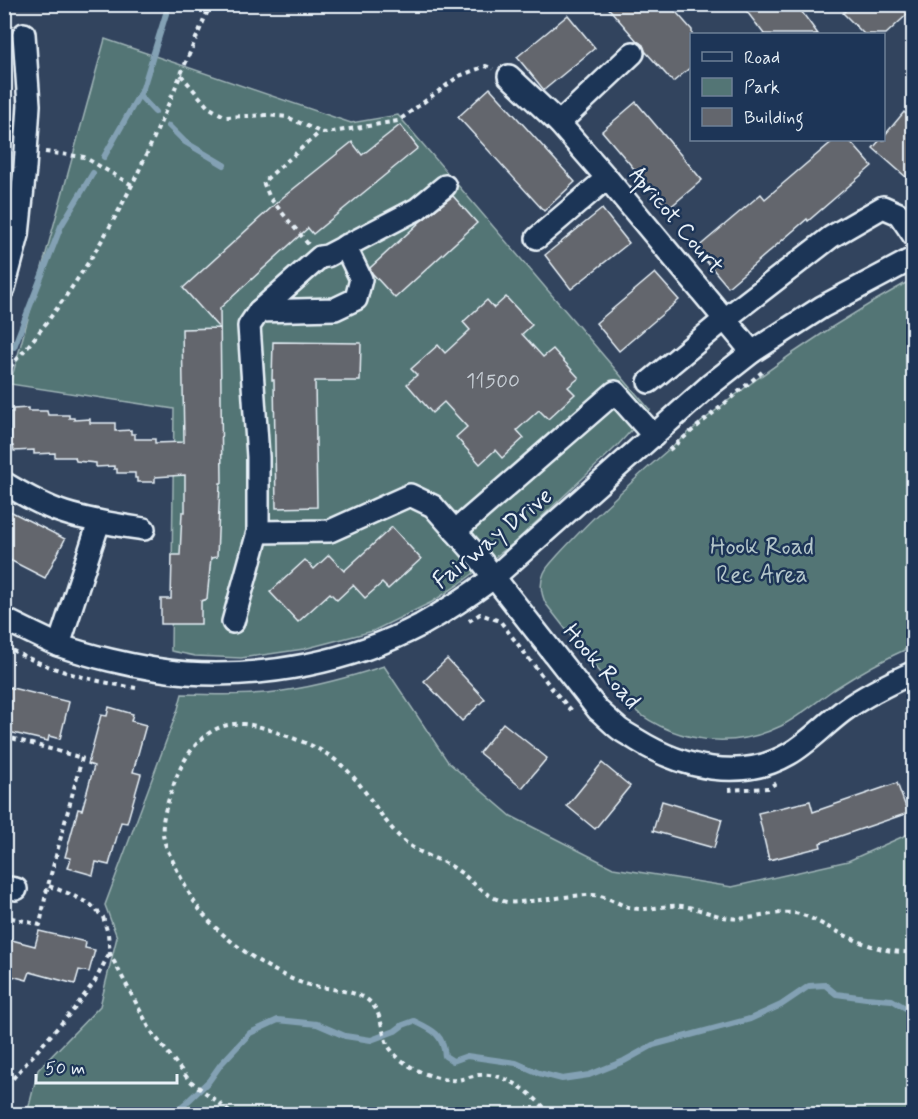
<svg xmlns="http://www.w3.org/2000/svg" width="918" height="1119" viewBox="0 0 918 1119" font-family="Mynerve,sans-serif">
<rect width="100%" height="100%" fill="#32445e"/>
<filter id="ink" filterUnits="userSpaceOnUse"><feTurbulence type="fractalNoise" baseFrequency=".0167" numOctaves="2"/><feDisplacementMap in="SourceGraphic" scale="12" xChannelSelector="R" yChannelSelector="G"/><feConvolveMatrix kernelMatrix="1 2 1 2 8 2 1 2 1" color-interpolation-filters="sRGB"/></filter>
<g filter="url(#ink)">
<!-- green -->
<g fill="#537575" stroke="#9eb3b6" stroke-width="1.5">
<polygon points="105,39 351,123 398,115 650,410 617,446 515,542 458,585 432,602 373,631 304,649 241,658 195,656 171,651 174,409 10,384"/>
<path d="M913 279V646C886 658 859 673 833 690 816 702 800 716 781 726 722 755 657 738 614 691L546 604C541 594 539 584 544 573 547 566 553 561 558 555 571 541 585 526 599 513 695 420 796 343 913 279Z"/>
<path d="M384 666 448 762 511 816 613 868 732 887 848 861 913 832V1114H27L38 1070 100 1006 117 937 105 905 178 709 182 694C218 695 254 696 289 690 322 685 353 676 384 666Z"/>
</g>
<g fill="none" stroke-linecap="round" stroke-linejoin="round">
<!-- stream -->
<g stroke="#83a1b4" stroke-width="6">
<polyline points="139,95 155,112"/>
<polyline points="169,126 185,142 224,165"/>
<polyline points="104,157 143,88 169,4"/>
<polyline points="14,347 61,226 93,173"/>
<path d="M172 1114 185 1104 209 1081 221 1064 250 1033 278 1020 317 1024 345 1036 371 1040 395 1031 403 1025 414 1021C433 1030 443 1034 445 1056L453 1061 467 1056 516 1063 539 1073 562 1079 589 1075 624 1061 653 1045 750 1019 781 1005 809 986 825 985 836 994 866 998 892 1000 914 1013"/>
</g>
</g>
<!-- building -->
<g fill="#63666d" stroke="#e8f1f8" stroke-width="1.5">
<polygon points="605,4 669,4 692,30 692,66 673,82 645,51 643,45 637,41"/>
<polygon points="741,4 796,4 818,34 764,34"/>
<polygon points="852,4 914,4 914,8 886,34 864,34 843,13"/>
<polygon points="568,15 595,48 544,90 517,57"/>
<polygon points="490,88 575,182 544,211 458,117"/>
<polygon points="636,102 702,180 668,209 602,131"/>
<polygon points="904,112 914,121 914,184 873,148 880,140 884,140 884,136"/>
<polygon points="400,125 418,148 313,234 308,228 220,308 222,483 220,483 217,557 211,558 207,599 201,601 201,624 161,624 161,599 171,599 172,555 180,555 182,512 185,512 185,475 155,477 155,482 137,482 137,478 135,478 135,473 117,473 117,469 114,469 114,466 96,467 96,463 76,461 75,457 55,457 55,453 34,454 34,450 14,451 13,446 11,447 11,412 13,412 13,409 28,408 28,411 47,411 48,415 69,415 69,418 74,418 74,420 90,419 90,423 115,423 115,431 131,430 131,434 135,434 135,439 155,439 155,443 184,442 182,329 219,328 183,288 282,198 352,142 362,155"/>
<polygon points="834,140 849,140 872,166 808,221 807,219 728,287 696,249 761,194 765,199"/>
<polygon points="453,196 477,223 395,298 372,273 370,268 421,221"/>
<polygon points="602,209 629,243 571,289 545,255"/>
<polygon points="655,273 679,300 619,351 596,323"/>
<polygon points="506,297 532,325 522,334 543,357 553,349 579,378 568,387 575,394 548,419 539,410 517,430 524,438 502,458 495,450 480,464 456,437 467,427 444,402 432,413 407,384 417,375 411,369 438,345 445,353 470,330 463,322 487,300 494,308"/>
<polygon points="273,342 361,343 360,381 315,381 317,507 276,508 274,380 272,380"/>
<polygon points="4,508 65,539 45,578 4,557"/>
<polygon points="392,527 421,559 388,589 382,583 365,598 353,585 337,600 330,593 298,622 270,592 305,560 314,569 329,555 344,571"/>
<polygon points="447,659 485,699 462,721 424,681"/>
<polygon points="4,686 69,702 60,739 49,736 48,741 4,731"/>
<polygon points="109,707 133,714 131,721 146,725 133,772 141,774 127,823 121,822 109,865 96,862 93,875 68,868 71,858 65,857 78,809 82,810 94,766 88,764 101,715 107,716"/>
<polygon points="503,723 547,758 522,788 479,753"/>
<polygon points="602,763 630,786 595,829 567,806"/>
<polygon points="897,783 908,813 820,843 821,847 769,860 758,813 810,801 813,812"/>
<polygon points="662,801 722,819 714,848 653,831"/>
<polygon points="39,931 86,942 85,948 95,950 89,972 79,970 75,984 30,972 27,980 4,974 4,938 35,946"/>
</g>
<g fill="none" stroke-linecap="round" stroke-linejoin="round">
<defs>
<g id="minor">
<polyline points="509,76 559,123 607,178 752,352"/>
<polyline points="559,123 633,53"/>
<polyline points="537,238 607,178"/>
<polyline points="4,288 18,235 25,168 29,105 24,34"/>
<polyline points="259,311 335,309 356,299 361,279 345,246"/>
<polyline points="649,382 725,319 831,237 883,207 899,214 914,236"/>
<path d="M4 483C24 495 43 506 65 513 90 521 118 525 144 529"/>
<polyline points="455,531 615,392 654,436"/>
<path d="M258 532 330 531 410 495 433 506 479 558 598 710C605 716 611 722 618 728 624 733 631 736 637 740 682 768 741 782 789 754 810 742 826 723 846 709 867 694 890 683 914 672"/>
<path d="M4 619C22 628 40 637 58 645 75 651 93 656 110 660 135 666 161 671 187 673 266 678 350 662 421 625 446 611 470 595 493 578L710 385 752 352 822 307 914 258"/>
<polyline points="233,622 258,532 258,457 249,326 259,311 320,257 327,256 417,209 445,186"/>
<polyline points="59,645 99,522"/>
<polyline points="4,887 16,889"/>
</g>
</defs>
<!-- minor casing -->
<use href="#minor" stroke="#e8f1f8" stroke-width="26"/>
<!-- path -->
<g stroke="#e8f1f8" stroke-width="4" stroke-dasharray="4.5 4.5" stroke-linecap="butt">
<polyline points="181,75 208,107 226,117 267,115 287,117 320,132 326,133 398,121 459,76 486,66 493,69"/>
<polyline points="45,152 84,157 132,185"/>
<polyline points="308,244 270,198 263,182 320,132"/>
<path d="M4 374C55 317 98 253 132 185 161 126 184 64 211 4"/>
<polyline points="669,450 762,372"/>
<polyline points="469,621 480,614 500,621 553,690 573,712"/>
<path d="M4 646C45 669 91 681 136 688"/>
<polyline points="4,736 82,758 46,893 40,925 4,916"/>
<polyline points="728,790 768,788 776,783"/>
<polyline points="49,886 70,894 91,905 103,917 108,934 110,954 151,1031 189,1080 219,1103 232,1114"/>
<polyline points="4,1094 8,1084 74,1009 95,981 109,954"/>
<path d="M550 1114C532 1094 508 1072 478 1075 471 1076 464 1079 457 1080 445 1081 434 1077 423 1073 408 1066 392 1056 386 1041 381 1027 381 1012 370 1002 358 990 326 989 309 985 272 975 215 935 195 903 185 887 177 870 169 853 156 828 166 808 174 784 184 754 207 721 243 724 257 725 271 730 284 735 310 744 325 750 346 769 368 791 381 820 404 841 418 854 438 858 454 868 472 879 484 898 507 902 514 903 521 902 528 901 549 900 571 895 592 895 607 895 618 905 632 908 648 912 665 904 682 906 698 908 714 916 730 918 752 921 772 911 793 913 805 914 816 921 826 926 854 940 882 954 914 952"/>
</g>
<!-- minor -->
<use href="#minor" stroke="#1d3557" stroke-width="21"/>
</g>
</g>
<g text-anchor="middle" dominant-baseline="central" stroke-width="5" stroke-linejoin="round" paint-order="stroke">
<!-- number labels -->
<g font-size="21" fill="#c7ced5">
<text x="493" y="381">11500</text>
</g>
<!-- street labels -->
<g font-size="24" fill="#e8f1f8" stroke="#1d3557">
<text transform="translate(676 221) rotate(50)">Apricot Court</text>
<text transform="translate(493 539) rotate(-39)">Fairway Drive</text>
<text transform="translate(601 667) rotate(49)">Hook Road</text>
</g>
<!-- park labels -->
<g font-size="24" fill="#b4c6ca" stroke="#1d3557">
<text x="762" y="547">Hook Road<tspan x="762" dy="28">Rec Area</tspan></text>
</g>
</g>
<!-- margin -->
<rect width="918" height="1119" fill="none" stroke="#1d3557" stroke-width="24"/>
<rect x="12" y="12" width="894" height="1095" fill="none" stroke="#e8f1f8" stroke-width="2" filter="url(#ink)"/>
<!-- legend -->
<rect x="690" y="33" width="195" height="108" fill="#1d3557" stroke="#6e8097" stroke-width="1.5"/>
<rect x="702" y="52" width="30" height="9" fill="#1d3557" stroke="#6e8097" stroke-width="1.5"/>
<text x="744" y="63" font-size="18" fill="#e8f1f8">Road</text>
<rect x="702" y="78" width="30" height="18" fill="#537575" stroke="#6e8097" stroke-width="1.5"/>
<text x="744" y="93" font-size="18" fill="#e8f1f8">Park</text>
<rect x="702" y="108" width="30" height="18" fill="#63666d" stroke="#6e8097" stroke-width="1.5"/>
<text x="744" y="123" font-size="18" fill="#e8f1f8">Building</text>
<!-- scale -->
<path d="M36 1074v9h141v-9" fill="none" stroke="#e8f1f8" stroke-width="3"/>
<text x="45" y="1074" font-size="18" fill="#e8f1f8" stroke="#1d3557" stroke-width="4.5" paint-order="stroke">50 m</text>
</svg>
